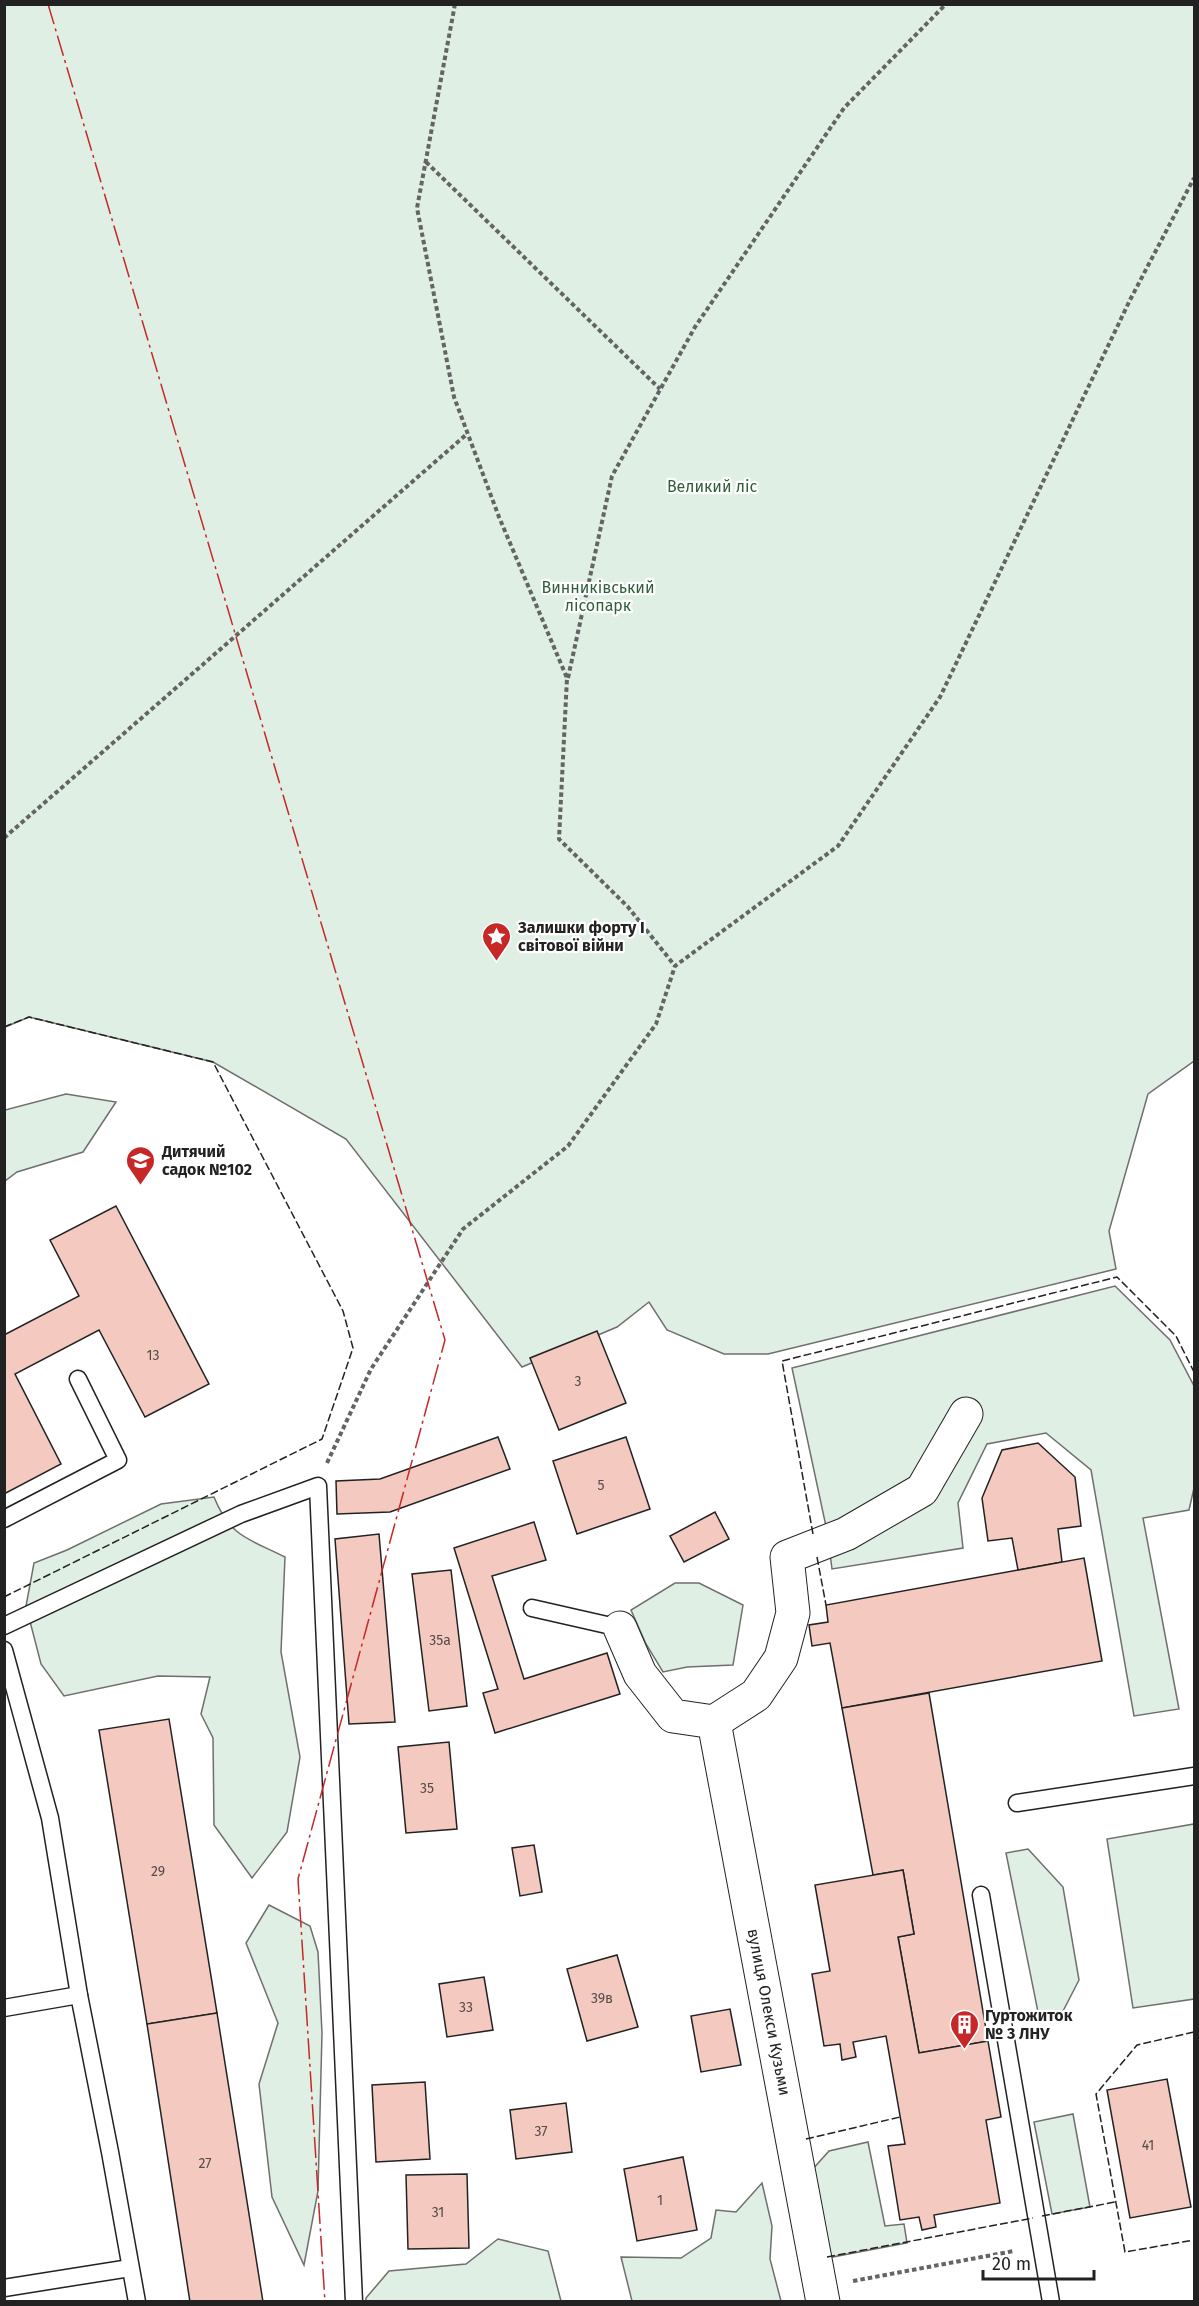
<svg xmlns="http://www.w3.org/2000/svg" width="1199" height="2306" viewBox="0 0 1199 2306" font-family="'Fira Sans',sans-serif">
<rect width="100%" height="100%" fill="#fff"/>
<!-- green -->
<g fill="#e0efe3" stroke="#6f6f6f" stroke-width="1.5">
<polygon points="5,5 1194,5 1194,1061 1148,1094 1109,1231 1116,1269 768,1354 724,1354 667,1330 649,1302 617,1327 522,1367 346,1139 213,1062 29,1017 5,1027"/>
<polygon points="66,1094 116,1102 83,1152 17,1172 5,1181 5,1110"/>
<polygon points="1115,1286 1170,1340 1194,1386 1194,1488 1189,1510 1143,1518 1179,1709 1134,1716 1091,1470 1046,1433 987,1444 958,1503 963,1548 832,1569 827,1531 792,1368"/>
<path d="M214 1497C230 1537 249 1539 285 1557L281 1652 300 1757 287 1832 252 1878 214 1825 213 1738 201 1714 210 1677 158 1676 64 1696 41 1664 26 1606 34 1563 67 1550 161 1504Z"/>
<polygon points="675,1583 699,1583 743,1605 733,1665 687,1667 663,1672 646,1644 631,1610"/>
<polygon points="1194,1824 1194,1999 1133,2008 1107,1839"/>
<polygon points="1028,1849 1063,1887 1079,1980 1062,2013 1039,2017 1006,1853"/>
<polygon points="269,1905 310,1926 318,1952 322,2033 318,2191 304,2265 272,2197 259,2084 278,2023 246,1943"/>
<polygon points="1073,2114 1090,2207 1052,2214 1034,2122"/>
<polygon points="868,2142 885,2226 904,2224 907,2243 827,2258 812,2170 829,2151"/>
<polygon points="762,2183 772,2226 770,2259 781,2301 632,2301 621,2257 681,2258 711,2238 716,2210 736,2212"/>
<polygon points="498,2239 548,2251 561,2301 366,2301 366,2298 389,2271 466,2264"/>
</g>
<!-- building -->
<g fill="#f3c9c0" stroke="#222" stroke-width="1.5">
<polygon points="116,1206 209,1384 145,1417 99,1330 15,1374 61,1464 4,1494 4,1335 79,1296 50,1240"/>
<polygon points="597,1331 626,1403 559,1430 530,1358"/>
<polygon points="498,1437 510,1469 390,1512 337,1514 336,1481 380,1479"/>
<polygon points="626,1437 650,1509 577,1534 553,1461"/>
<polygon points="1038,1443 1075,1477 1081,1526 1058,1529 1062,1562 1018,1570 1012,1538 988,1541 982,1498 1002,1450"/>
<polygon points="715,1512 729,1539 684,1562 670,1536"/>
<polygon points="534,1522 546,1560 492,1576 524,1679 607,1653 620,1694 495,1733 483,1693 498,1689 454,1548"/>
<polygon points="379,1534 395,1722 349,1724 335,1539"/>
<polygon points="1084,1558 1102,1661 842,1708 830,1643 812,1646 809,1625 828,1622 826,1605"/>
<polygon points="451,1570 467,1706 429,1711 412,1574"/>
<polygon points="929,1693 988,2041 919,2053 898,1937 914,1934 903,1870 873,1875 842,1708"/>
<polygon points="169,1719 217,2013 147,2024 99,1730"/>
<polygon points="449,1742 457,1829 406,1833 398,1747"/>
<polygon points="534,1845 542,1892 520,1896 512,1848"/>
<polygon points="903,1870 914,1934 898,1937 919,2053 988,2041 1001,2117 986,2120 1000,2203 934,2215 936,2227 922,2230 919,2217 900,2220 888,2146 905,2144 886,2036 853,2042 856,2057 842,2060 840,2044 824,2046 812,1974 830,1971 815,1885"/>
<polygon points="617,1955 638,2027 587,2041 567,1969"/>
<polygon points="484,1977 493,2030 447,2037 439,1984"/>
<polygon points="730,2009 741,2065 701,2072 691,2016"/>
<polygon points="217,2013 263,2302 190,2302 147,2024"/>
<polygon points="1167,2079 1191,2207 1130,2218 1107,2090"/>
<polygon points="425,2082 430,2159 376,2162 372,2085"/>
<polygon points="566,2103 572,2152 516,2159 510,2110"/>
<polygon points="683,2157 697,2230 637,2241 624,2169"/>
<polygon points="467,2174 469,2248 408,2249 406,2175"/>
</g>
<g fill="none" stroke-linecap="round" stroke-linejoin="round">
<defs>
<g id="service">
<polyline points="4,1519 118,1460 78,1379"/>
<polyline points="532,1608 620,1628"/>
<polyline points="4,1626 241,1514 318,1486 354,2302"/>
<polyline points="4,1650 50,1818 79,1995 110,2152 137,2302"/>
<polyline points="1017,1803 1194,1776"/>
<polyline points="981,1895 1051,2302"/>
<polyline points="4,2008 79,1995"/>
<polyline points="4,2288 130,2268"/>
</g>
<g id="minor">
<polyline points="620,1628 640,1674 673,1716 714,1722 823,2302"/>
<polyline points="714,1722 756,1695 781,1658 793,1613 787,1557 846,1534 922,1490 966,1414"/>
</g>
</defs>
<!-- service casing -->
<use href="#service" stroke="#222" stroke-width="19"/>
<!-- minor casing -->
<use href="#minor" stroke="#222" stroke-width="35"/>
<!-- path -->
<g stroke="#646464" stroke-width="4" stroke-dasharray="4.5 3" stroke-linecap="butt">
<polyline points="455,4 417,208 454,397 499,517 567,678 559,839 628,907 675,966"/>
<polyline points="426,162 660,389"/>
<polyline points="568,678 612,476 695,327 844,108 946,4"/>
<polyline points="4,838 467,434"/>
<polyline points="327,1463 371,1369 463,1229 568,1146 656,1024 675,966 838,846 940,697 1130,300 1194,178"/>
<polyline points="853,2281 1014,2251"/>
</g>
<!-- service -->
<use href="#service" stroke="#fff" stroke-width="16"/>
<!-- minor -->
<use href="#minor" stroke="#fff" stroke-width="33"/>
<!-- fence -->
<g stroke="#222" stroke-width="1.5" stroke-dasharray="8 3" stroke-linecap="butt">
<polyline points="4,1027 29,1017 213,1062 343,1311 353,1348 322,1439 4,1597"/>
<polyline points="813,1534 782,1361 1117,1277 1176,1336 1194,1372"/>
<polyline points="817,1557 826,1605"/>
<polyline points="1194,2032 1137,2045 1096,2094 1125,2252 1194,2240"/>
<polyline points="806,2139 900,2117"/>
<polyline points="1042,2216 1115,2202"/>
<polyline points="827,2257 1033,2218"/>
</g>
<!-- power -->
<polyline stroke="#c62828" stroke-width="1.5" stroke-dasharray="21 4.5 3 4.5" stroke-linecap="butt" points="48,4 445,1340 298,1879 325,2302"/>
</g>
<!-- icons -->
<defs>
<symbol id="sight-pin" viewBox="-11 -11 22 30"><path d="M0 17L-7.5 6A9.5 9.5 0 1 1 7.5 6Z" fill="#c62828" stroke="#fff"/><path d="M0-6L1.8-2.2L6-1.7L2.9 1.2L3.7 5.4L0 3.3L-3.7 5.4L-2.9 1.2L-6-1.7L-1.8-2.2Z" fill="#fff"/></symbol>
<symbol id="school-pin" viewBox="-11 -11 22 30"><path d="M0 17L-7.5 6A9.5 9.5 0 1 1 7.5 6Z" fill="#c62828" stroke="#fff"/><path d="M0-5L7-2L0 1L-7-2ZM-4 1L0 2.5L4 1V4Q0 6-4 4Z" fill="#fff"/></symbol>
<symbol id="building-pin" viewBox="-11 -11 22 30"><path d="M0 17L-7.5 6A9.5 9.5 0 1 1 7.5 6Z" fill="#c62828" stroke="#fff"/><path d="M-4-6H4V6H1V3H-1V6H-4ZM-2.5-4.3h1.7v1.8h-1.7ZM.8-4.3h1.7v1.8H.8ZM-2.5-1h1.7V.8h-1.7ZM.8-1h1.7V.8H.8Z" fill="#fff"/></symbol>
</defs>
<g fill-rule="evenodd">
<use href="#sight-pin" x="480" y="920" width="33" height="45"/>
<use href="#school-pin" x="124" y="1144" width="33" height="45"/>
<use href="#building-pin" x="948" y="2008" width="33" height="45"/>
</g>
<g text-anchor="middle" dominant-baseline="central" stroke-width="4.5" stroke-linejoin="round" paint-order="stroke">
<!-- number labels -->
<g font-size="14" fill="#564c4a">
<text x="153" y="1355">13</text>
<text x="578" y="1381">3</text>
<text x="601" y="1485">5</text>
<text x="440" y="1640">35а</text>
<text x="427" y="1788">35</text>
<text x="158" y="1871">29</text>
<text x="602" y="1998">39в</text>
<text x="466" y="2007">33</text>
<text x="541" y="2131">37</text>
<text x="1148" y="2145">41</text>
<text x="205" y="2163">27</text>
<text x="660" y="2200">1</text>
<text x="438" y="2212">31</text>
</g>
<!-- park labels -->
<g font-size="16" fill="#2f5e38" stroke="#fff">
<text x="712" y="486">Великий ліс</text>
<text x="598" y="587">Винниківський<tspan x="598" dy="18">лісопарк</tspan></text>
</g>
<!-- poi labels -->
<g font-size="16" font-weight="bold" fill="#222" stroke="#fff" text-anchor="start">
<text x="518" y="927">Залишки форту І<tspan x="518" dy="18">світової війни</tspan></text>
<text x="162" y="1151">Дитячий<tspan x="162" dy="18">садок №102</tspan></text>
<text x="985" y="2015">Гуртожиток<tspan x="985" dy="18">№ 3 ЛНУ</tspan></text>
</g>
<!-- street labels -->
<g font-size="16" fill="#222" stroke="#fff">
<text transform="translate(769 2012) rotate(79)">вулиця Олекси Кузьми</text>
</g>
</g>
<!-- border -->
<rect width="1199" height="2306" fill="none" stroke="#222222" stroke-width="12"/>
<!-- scale -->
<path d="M983 2270v9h111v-9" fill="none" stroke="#222222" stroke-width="3"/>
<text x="992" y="2270" font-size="18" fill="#222222" stroke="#ffffff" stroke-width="4.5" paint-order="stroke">20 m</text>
</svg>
